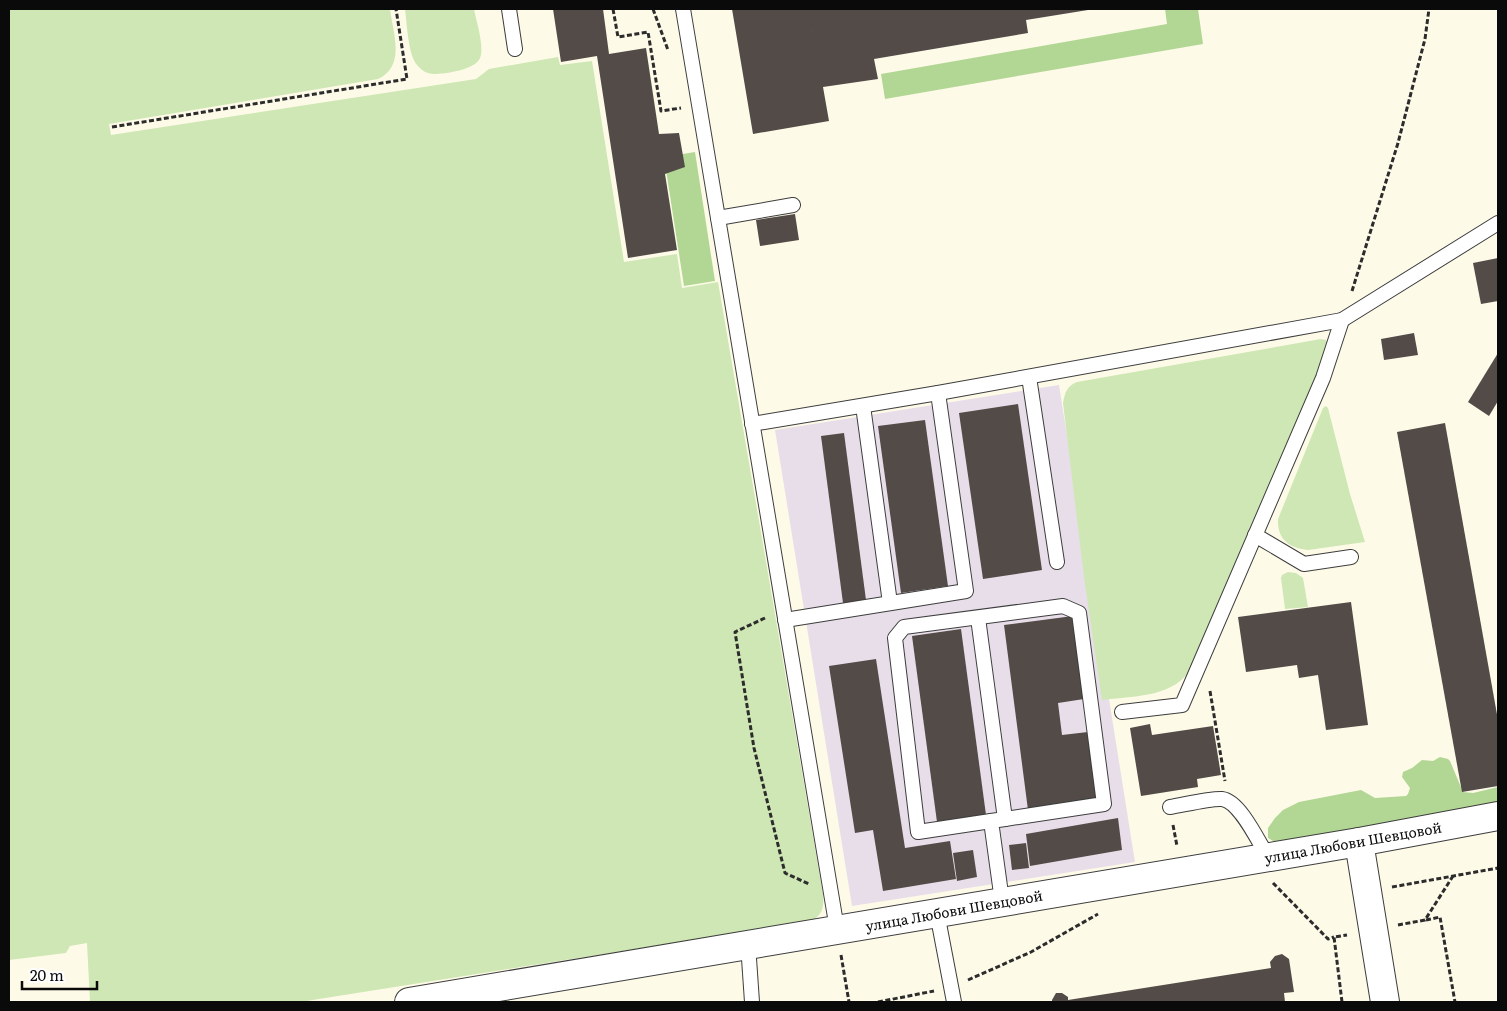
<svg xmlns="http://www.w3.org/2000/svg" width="1507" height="1011" viewBox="0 0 1507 1011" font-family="Literata,serif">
<rect width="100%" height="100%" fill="#fefae8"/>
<!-- industrial -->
<polygon fill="#e8dee9" points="1059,385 1135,862 852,906 775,430"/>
<!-- green -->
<g fill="#cee7b4">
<path d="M9 9H390C393 33 406 66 378 79L109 124 111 135 476 79 489 69 558 57 560 65 592 61 624 262 677 254 682 288 718 282 823 894C824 907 823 914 812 921L300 1002H90L87 943 70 946 66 953 9 960Z"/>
<path d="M405 9H474C476 20 485 48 480 58 475 70 445 74 434 74 427 74 421 70 417 65 408 54 407 24 405 9Z"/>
<path d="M1321 339 1326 340 1328 345 1316 380 1189 672C1169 698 1132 696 1102 700L1084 577 1063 403C1065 392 1067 386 1077 382Z"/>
<path d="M1326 406 1328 408 1350 494 1365 542 1308 550C1289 548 1277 539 1278 519L1323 408Z"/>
<polygon points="1288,572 1296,573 1303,578 1308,607 1285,609 1281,578 1282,575"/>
</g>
<!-- forest -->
<g fill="#b2d794">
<polygon points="1165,9 1198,9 1203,44 885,99 881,74 1167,24"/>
<polygon points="695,152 715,281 684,286 664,157"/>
<polygon points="1440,757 1448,759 1450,761 1463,792 1473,793 1498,787 1498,806 1275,842 1268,838 1268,828 1275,818 1283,810 1299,802 1361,790 1375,798 1406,796 1408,794 1410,788 1402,777 1403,772 1412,768 1422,760 1433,761"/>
</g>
<!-- building -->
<g fill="#524b47">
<polygon points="553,9 603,9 609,54 646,48 659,134 679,133 685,167 665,174 677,250 628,258 597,56 561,62"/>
<polygon points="732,9 810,9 813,31 810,9 1088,10 1026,20 1028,33 874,59 878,79 823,87 829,121 753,134"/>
<polygon points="795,214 799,240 760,246 756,220"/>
<polygon points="1498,258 1498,301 1481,304 1473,263"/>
<polygon points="1414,333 1418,355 1384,360 1381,339"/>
<polygon points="1498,353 1498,401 1489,416 1468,402"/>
<polygon points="1018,404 1042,570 983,579 959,413"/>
<polygon points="925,420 948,586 901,593 878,426"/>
<polygon points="1445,423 1498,720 1498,786 1462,792 1397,432"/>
<polygon points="844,433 866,600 843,603 821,436"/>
<polygon points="1351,602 1368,725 1326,730 1318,675 1299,678 1297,665 1246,672 1238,617"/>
<polygon points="1073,616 1084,699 1058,703 1062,735 1088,732 1097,801 1028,810 1004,625"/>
<polygon points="961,629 986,815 937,822 912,636"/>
<polygon points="876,659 905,848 950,841 956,879 883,891 873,830 855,833 829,666"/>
<polygon points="1150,724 1152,735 1213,726 1221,775 1197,779 1198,787 1141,796 1130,728"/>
<polygon points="1118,818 1122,850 1030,866 1026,834"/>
<polygon points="1026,843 1029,868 1012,870 1009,845"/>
<polygon points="973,850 977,877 957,881 953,853"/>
<polygon points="1282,954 1289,959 1294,992 1284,993 1285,1002 1052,1002 1052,1000 1056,993 1062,993 1068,997 1068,1000 1271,968 1270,962 1275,956"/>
</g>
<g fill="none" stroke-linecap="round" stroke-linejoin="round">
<defs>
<g id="lane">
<polyline points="509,9 515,49"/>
<polyline points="683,9 837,929"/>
<polyline points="718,218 793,205"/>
<polyline points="1029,377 1057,562"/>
<polyline points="863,406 890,603"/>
<polyline points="752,424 938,393 1342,320 1498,223"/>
<polyline points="1255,535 1304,564 1351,557"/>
<polyline points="978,618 1005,819 991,821 1002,901"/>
<polyline points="785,620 966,591 938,393"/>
<polyline points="1122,712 1182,705 1323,378 1342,320"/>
<path d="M1170 807C1183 805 1211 798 1222 799 1240 801 1259 843 1268 857"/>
<polyline points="991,821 918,832 895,638 904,627 1063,606 1079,613 1104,804 1005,819"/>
<polyline points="937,913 954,1002"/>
<polyline points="748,944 752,1002"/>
</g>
<g id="street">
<polyline points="1359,842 1385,1002"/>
<polyline points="409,1002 1359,842 1498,816"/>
</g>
</defs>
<!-- lane casing -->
<use href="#lane" stroke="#3d3d3d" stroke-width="16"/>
<!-- street casing -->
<use href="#street" stroke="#3d3d3d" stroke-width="30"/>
<!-- path -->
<g stroke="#2c2c2c" stroke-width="3" stroke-dasharray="5 2.5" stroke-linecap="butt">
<polyline points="613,9 618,37 648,32 661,111 681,108"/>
<polyline points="653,9 668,50"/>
<polyline points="112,127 407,79 396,9"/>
<polyline points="1352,291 1398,143 1425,39 1429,9"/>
<polyline points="765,618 735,632 754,748 785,873 809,884"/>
<polyline points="1210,691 1225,781"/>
<polyline points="1173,825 1177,846"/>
<polyline points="1273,883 1328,939 1334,937"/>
<polyline points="1392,887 1498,868"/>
<polyline points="1426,920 1440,917 1455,1002"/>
<polyline points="1398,925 1425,920 1453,876"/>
<polyline points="841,955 849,1002"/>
<polyline points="968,980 1031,952 1098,914"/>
<polyline points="878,1002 934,991"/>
<polyline points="1342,1002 1334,937 1347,935"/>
</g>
<!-- lane -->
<use href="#lane" stroke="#fff" stroke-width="14"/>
<!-- street -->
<use href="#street" stroke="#fff" stroke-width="28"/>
</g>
<g text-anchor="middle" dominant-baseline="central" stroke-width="5" stroke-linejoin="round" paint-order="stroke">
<!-- street labels -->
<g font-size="14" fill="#0a0a0a" stroke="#fff">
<text transform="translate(1353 842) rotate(-10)">улица Любови Шевцовой</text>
<text transform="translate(954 910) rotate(-10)">улица Любови Шевцовой</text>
</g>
</g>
<!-- border -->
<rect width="1507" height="1011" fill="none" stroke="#0a0a0a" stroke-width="20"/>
<!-- scale -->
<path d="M22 981v8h75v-8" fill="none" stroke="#0a0a0a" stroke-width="2.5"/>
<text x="30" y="981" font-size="15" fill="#0a0a0a" stroke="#ffffff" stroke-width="4" paint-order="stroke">20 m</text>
</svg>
